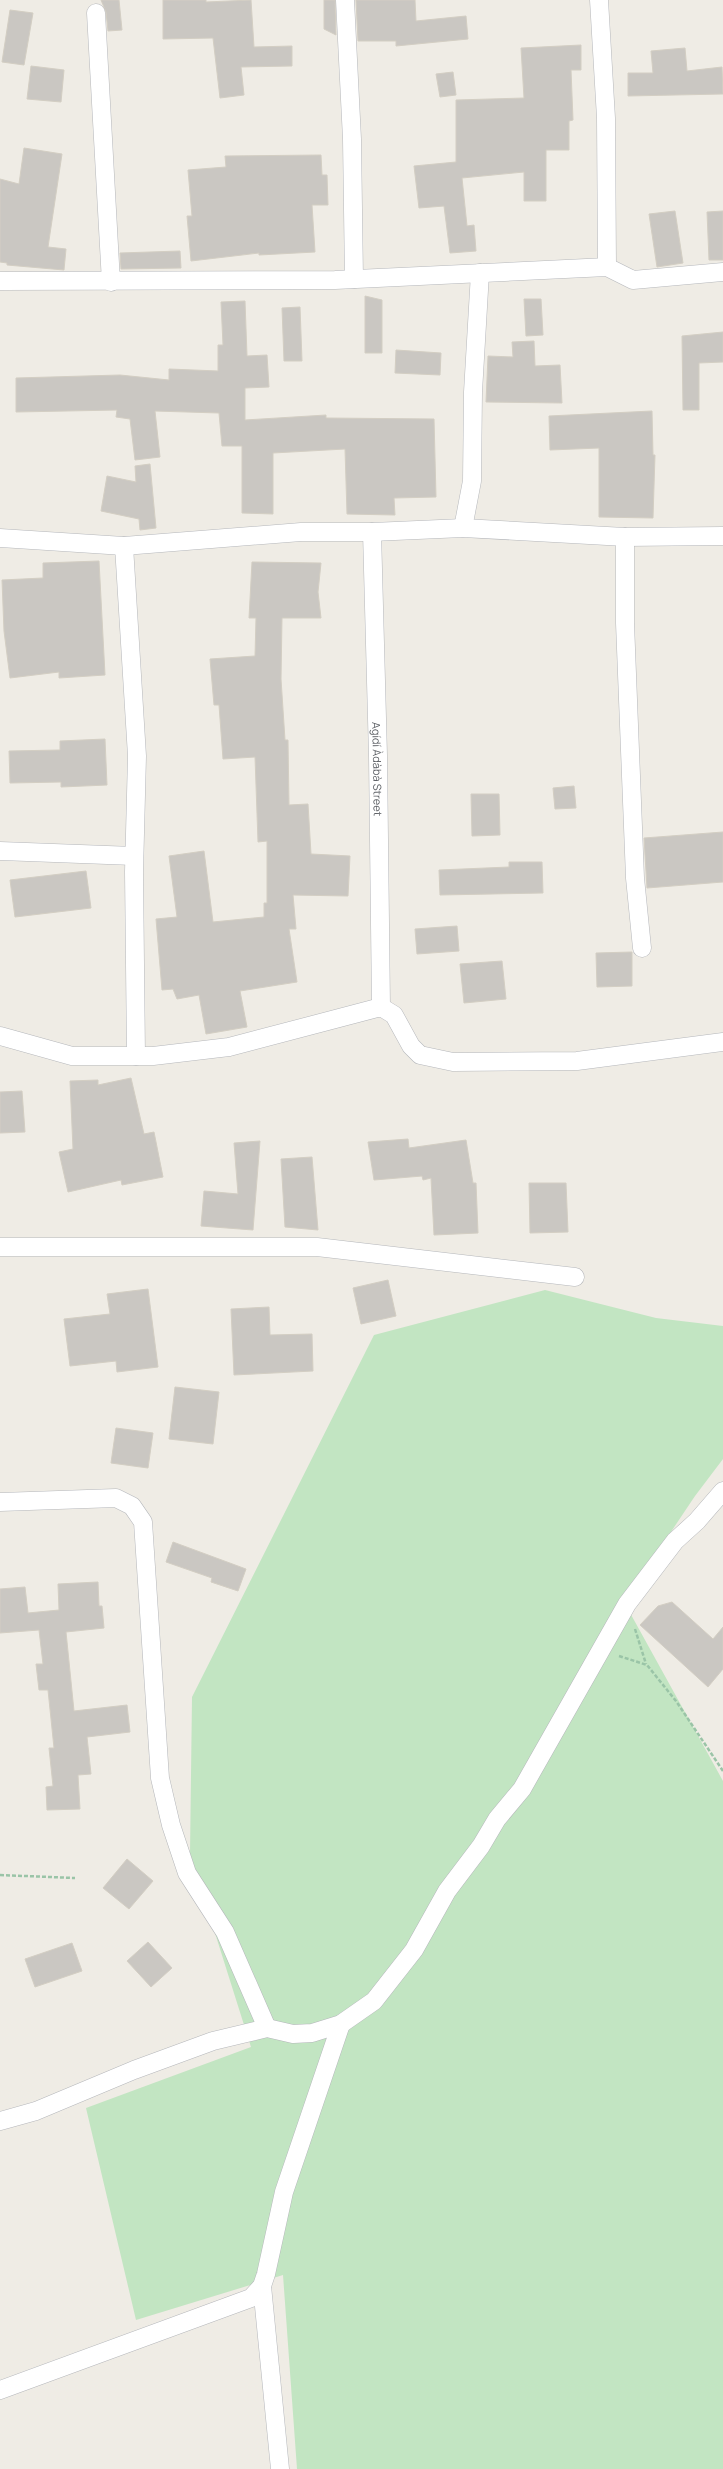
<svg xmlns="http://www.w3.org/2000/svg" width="723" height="2469" viewBox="0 0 723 2469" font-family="Manrope,sans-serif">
<rect width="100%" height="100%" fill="#efece5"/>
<!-- green -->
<polygon fill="#c2e5c2" points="545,1290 656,1318 723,1326 723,1459 695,1496 624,1602 723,1781 723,2469 297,2469 283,2275 136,2320 86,2108 251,2047 190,1854 192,1697 374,1335"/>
<!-- building -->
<g fill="#cac7c2" stroke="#d3cec3">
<polygon points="101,0 119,0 122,30 108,31 106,12"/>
<polygon points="163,0 206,0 206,2 251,0 254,47 292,46 292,66 241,67 244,95 220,98 213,38 163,39"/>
<polygon points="324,0 335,0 336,35 324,29"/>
<polygon points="356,0 415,0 416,21 466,16 468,39 396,46 396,41 358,41"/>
<polygon points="10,10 33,13 24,65 2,62"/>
<polygon points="581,45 581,70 571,70 573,120 569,121 569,150 546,150 546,201 524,201 524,172 462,178 467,226 474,225 476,251 450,253 444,206 419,208 414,166 456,162 456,100 524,98 521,48"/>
<polygon points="685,48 687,71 722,67 723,94 628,96 628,73 653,73 651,51"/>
<polygon points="31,66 64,70 61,102 27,99"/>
<polygon points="453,72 456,95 440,97 436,74"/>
<polygon points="24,148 62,154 48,247 66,249 64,270 7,265 7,263 0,262 0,179 19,184"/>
<polygon points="321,155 322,175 327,175 328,205 312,205 315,252 259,255 259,253 191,261 187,216 192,216 188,170 226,167 225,156"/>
<polygon points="675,211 683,263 657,267 649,214"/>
<polygon points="723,211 723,260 709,260 707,212"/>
<polygon points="180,251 181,268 121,269 120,253"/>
<polygon points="365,296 382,300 382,353 365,353"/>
<polygon points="524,299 541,299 543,335 526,336"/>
<polygon points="245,301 247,356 267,355 269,387 245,388 245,420 326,415 326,418 434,419 436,497 394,498 395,515 347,514 345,449 273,453 273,514 242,513 242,446 222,446 219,413 155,411 160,457 135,460 130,419 116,417 117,410 16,412 16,378 120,375 169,380 169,369 218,371 218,345 223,345 221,302"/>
<polygon points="300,307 302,361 284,361 282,308"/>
<polygon points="723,332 723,362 699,363 699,410 683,410 682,336"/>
<polygon points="534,341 535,366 560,365 562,403 486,402 488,356 513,357 512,342"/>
<polygon points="396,350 441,353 440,375 395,373"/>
<polygon points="652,411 653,455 655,455 653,518 599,517 599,448 550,450 549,416"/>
<polygon points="150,464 156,528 140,530 139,519 101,511 107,476 136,482 135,466"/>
<polygon points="99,561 105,675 59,678 59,672 10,678 4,631 2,580 43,578 43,563"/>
<polygon points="252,562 321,563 318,592 321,618 282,618 281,679 285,740 288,740 289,805 308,804 311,854 350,856 348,896 293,895 296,929 289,929 297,982 240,991 247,1027 206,1034 199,995 177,999 173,989 162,990 156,919 177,917 169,856 204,851 213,922 264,917 264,903 267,903 267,841 258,842 255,757 223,759 219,705 214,705 210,659 255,656 256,618 249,618"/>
<polygon points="105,739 107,785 61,787 61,782 10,783 9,751 60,750 60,741"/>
<polygon points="574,786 576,808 555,809 553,788"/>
<polygon points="471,794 499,794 500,835 472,836"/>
<polygon points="723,832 723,882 647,888 644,838"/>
<polygon points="509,862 542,862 543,893 440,895 439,870 509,867"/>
<polygon points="86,871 91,908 15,917 10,880"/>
<polygon points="457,926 459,951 417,954 415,929"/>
<polygon points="632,952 632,986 597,987 596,953"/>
<polygon points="502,961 506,999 464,1003 460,964"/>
<polygon points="131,1078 144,1134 154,1132 163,1177 122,1185 121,1180 68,1192 59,1152 73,1149 70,1081 98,1080 98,1085"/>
<polygon points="22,1091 25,1132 0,1133 0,1092"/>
<polygon points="408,1139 409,1148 466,1140 473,1183 476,1183 478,1233 434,1235 431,1178 423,1180 422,1176 374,1180 368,1142"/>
<polygon points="260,1141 253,1230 201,1226 204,1191 238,1194 234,1143"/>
<polygon points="312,1157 318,1230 285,1227 281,1159"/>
<polygon points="529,1183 566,1183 568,1232 530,1233"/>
<polygon points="388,1280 396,1316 361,1324 353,1288"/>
<polygon points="148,1289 158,1367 117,1372 116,1361 70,1366 64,1319 110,1314 107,1294"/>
<polygon points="269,1307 270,1335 312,1334 313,1371 234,1375 231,1309"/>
<polygon points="175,1387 219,1392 213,1444 169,1439"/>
<polygon points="116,1428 153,1433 148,1468 111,1463"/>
<polygon points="173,1542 246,1569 238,1591 211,1582 212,1578 166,1562"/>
<polygon points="98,1582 99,1606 102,1606 104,1628 66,1632 74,1711 127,1705 130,1732 87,1737 91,1774 78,1775 80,1809 47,1810 46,1787 53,1786 49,1748 54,1748 48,1690 39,1690 36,1664 43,1664 39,1630 0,1633 0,1589 25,1587 28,1613 59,1610 58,1584"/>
<polygon points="672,1602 713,1639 723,1627 723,1669 708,1687 640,1625 658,1606"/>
<polygon points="127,1859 153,1881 129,1909 103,1888"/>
<polygon points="148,1942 172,1968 151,1987 127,1961"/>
<polygon points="72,1943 82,1971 35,1987 25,1959"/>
</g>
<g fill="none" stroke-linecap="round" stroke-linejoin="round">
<defs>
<g id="minor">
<polyline points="345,0 352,139 354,279"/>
<polyline points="599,0 606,118 607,267"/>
<polyline points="96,13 111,282"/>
<polyline points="0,281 335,280 607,267 633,280 723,272"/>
<polyline points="463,528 472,481 473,392 480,273"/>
<path id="s1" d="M372 532 378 756 381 1007"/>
<polyline points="625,537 625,623 635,878 642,948"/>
<polyline points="0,538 124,546 301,532 372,532 463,528 625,537 723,536"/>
<polyline points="124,546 137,756 134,872 136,1056"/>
<polyline points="0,851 134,856"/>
<polyline points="0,1036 72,1056 153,1056 229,1047 381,1007 394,1015 411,1046 420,1055 453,1062 577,1061 723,1042"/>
<polyline points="0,1247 317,1247 575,1277"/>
<polyline points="0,1502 116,1498 132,1506 143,1522 160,1778 171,1825 187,1873 225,1932 267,2028"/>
<polyline points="0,2121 36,2111 134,2070 213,2041 267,2028 293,2034 312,2033 341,2024 374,2001 414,1950 447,1891 481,1846 497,1819 522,1789 627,1604 675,1541 697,1521 723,1491"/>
<polyline points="262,2286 280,2469"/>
<polyline points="0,2390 251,2298 262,2286 266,2274 284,2192 341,2024"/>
</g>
</defs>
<!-- minor casing -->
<use href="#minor" stroke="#b5b7bb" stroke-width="19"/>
<!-- path -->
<g stroke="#9ac4a7" stroke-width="2.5" stroke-dasharray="4 2" stroke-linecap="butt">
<polyline points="635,1629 646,1664"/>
<polyline points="619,1656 647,1665 676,1701 723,1771"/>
<polyline points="0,1875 75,1878"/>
</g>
<!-- minor -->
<use href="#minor" stroke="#fff" stroke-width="18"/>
</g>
<g text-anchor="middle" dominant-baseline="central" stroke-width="3" stroke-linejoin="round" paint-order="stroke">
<!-- street labels -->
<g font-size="11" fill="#5d6065" stroke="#fff">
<text stroke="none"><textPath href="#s1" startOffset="237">Agídí Àdàbà Street</textPath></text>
</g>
</g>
</svg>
